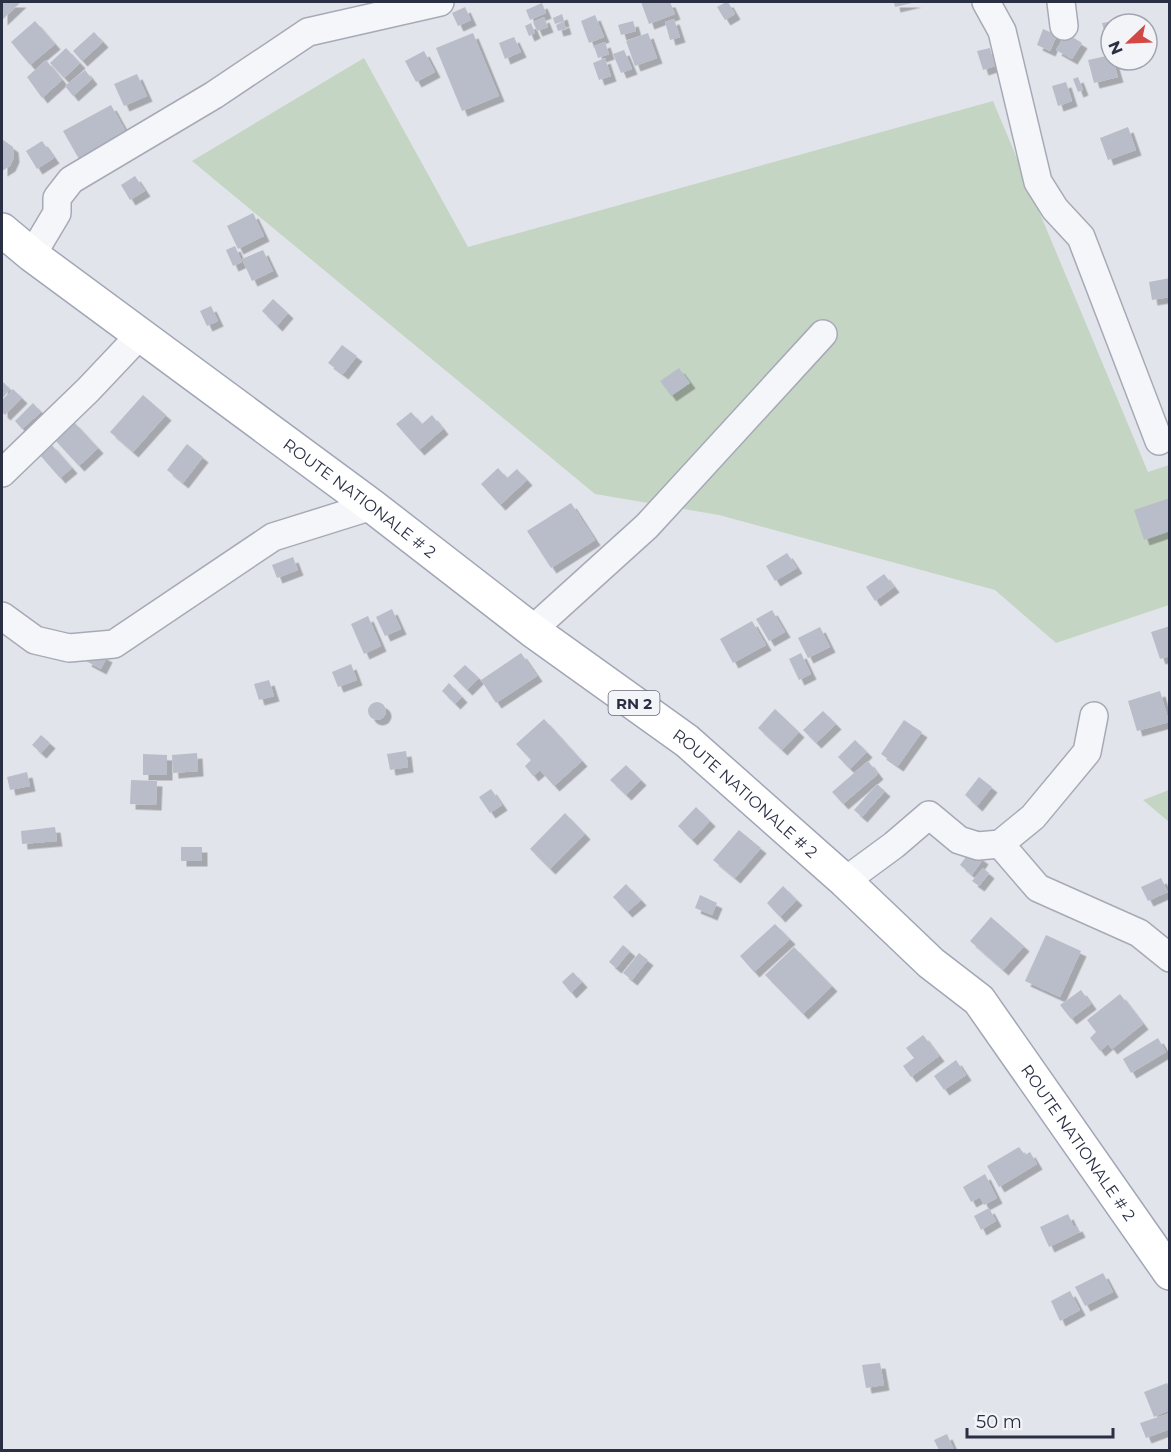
<svg xmlns="http://www.w3.org/2000/svg" width="1171" height="1452" viewBox="0 0 1171 1452" font-family="Montserrat,sans-serif">
<defs>
<filter id="shadow"><feDropShadow dx="5.5" dy="5.5" stdDeviation="0" flood-color="#0004"/></filter>
</defs>
<rect width="100%" height="100%" fill="#e2e4eb"/>
<!-- green -->
<g fill="#c5d5c3">
<polygon points="364,58 468,247 993,101 1148,472 1169,465 1169,605 1056,643 995,590 719,515 595,494 192,161"/>
<polygon points="1169,790 1169,822 1143,800"/>
</g>
<!-- building -->
<g fill="#b9bdc9" filter="url(#shadow)">
<polygon points="2,2 21,2 2,20"/>
<polygon points="641,2 670,2 675,14 649,24"/>
<polygon points="726,2 728,2 735,14 725,20 717,7"/>
<polygon points="894,2 916,2 895,7"/>
<polygon points="542,3 546,13 530,20 526,10"/>
<polygon points="465,7 471,20 458,26 452,13"/>
<polygon points="562,14 564,21 555,24 553,18"/>
<polygon points="595,15 604,37 589,43 581,21"/>
<polygon points="544,17 548,27 537,31 533,22"/>
<polygon points="674,19 680,37 670,40 665,22"/>
<polygon points="1120,20 1121,24 1111,24 1111,36 1106,37 1102,23"/>
<polygon points="35,21 55,44 30,65 11,42"/>
<polygon points="633,21 636,31 621,35 618,25"/>
<polygon points="564,22 566,29 558,31 556,25"/>
<polygon points="531,23 535,33 529,36 525,26"/>
<polygon points="1043,29 1057,35 1050,51 1037,45"/>
<polygon points="94,32 103,42 82,61 73,51"/>
<polygon points="473,33 499,96 462,111 436,48"/>
<polygon points="648,33 657,58 635,66 626,41"/>
<polygon points="1066,33 1082,43 1072,59 1056,50"/>
<polygon points="514,37 521,52 505,59 499,43"/>
<polygon points="605,42 609,54 598,58 594,46"/>
<polygon points="66,48 80,63 64,78 50,63"/>
<polygon points="990,48 995,66 983,70 977,51"/>
<polygon points="624,50 632,69 621,73 613,54"/>
<polygon points="424,51 435,72 416,82 405,61"/>
<polygon points="1111,55 1111,60 1113,60 1118,77 1094,83 1088,60"/>
<polygon points="605,58 611,76 599,80 593,63"/>
<polygon points="46,60 62,80 42,98 27,77"/>
<polygon points="85,70 92,79 73,96 65,86"/>
<polygon points="137,74 147,96 124,106 114,84"/>
<polygon points="1078,77 1083,90 1078,92 1073,79"/>
<polygon points="1066,82 1072,101 1058,106 1052,86"/>
<polygon points="111,105 130,139 83,166 63,131"/>
<polygon points="1128,127 1136,150 1108,160 1100,138"/>
<polygon points="2,139 13,147 14,157 10,166 2,171"/>
<polygon points="42,141 54,158 37,169 26,151"/>
<polygon points="135,176 145,191 130,200 121,185"/>
<polygon points="253,213 264,236 238,249 227,226"/>
<polygon points="235,246 242,262 233,266 226,250"/>
<polygon points="263,250 273,271 252,281 242,259"/>
<polygon points="1170,278 1170,297 1152,300 1149,282"/>
<polygon points="273,299 288,313 277,326 262,311"/>
<polygon points="211,306 218,321 207,326 200,311"/>
<polygon points="342,345 357,356 343,374 328,363"/>
<polygon points="679,368 690,383 671,396 660,381"/>
<polygon points="2,381 10,389 2,399"/>
<polygon points="13,389 22,398 5,415 2,412 2,400"/>
<polygon points="143,395 166,415 133,452 110,432"/>
<polygon points="33,403 41,412 22,429 15,421"/>
<polygon points="411,412 422,424 432,415 443,429 419,450 396,424"/>
<polygon points="74,422 98,448 79,466 55,440"/>
<polygon points="51,444 72,468 60,478 39,454"/>
<polygon points="187,444 203,457 183,483 167,470"/>
<polygon points="498,468 507,478 517,469 527,480 500,505 481,484"/>
<polygon points="1170,498 1170,531 1144,540 1134,510"/>
<polygon points="571,503 595,540 551,568 527,531"/>
<polygon points="787,553 797,568 775,581 766,566"/>
<polygon points="293,557 298,570 277,578 272,565"/>
<polygon points="884,574 894,587 875,601 866,587"/>
<polygon points="392,609 401,629 385,636 376,617"/>
<polygon points="772,610 785,632 769,641 756,619"/>
<polygon points="368,616 381,646 364,654 351,624"/>
<polygon points="752,621 766,645 733,663 720,639"/>
<polygon points="1170,626 1170,656 1160,659 1151,632"/>
<polygon points="820,627 830,647 808,658 798,638"/>
<polygon points="92,649 107,657 101,669 86,661"/>
<polygon points="521,653 537,676 496,703 481,680"/>
<polygon points="801,653 811,674 799,680 789,659"/>
<polygon points="351,664 357,680 338,687 332,672"/>
<polygon points="465,665 479,678 467,690 453,676"/>
<polygon points="269,680 274,696 259,700 254,684"/>
<polygon points="449,683 462,697 455,704 442,691"/>
<polygon points="1160,691 1169,722 1137,731 1128,701"/>
<circle cx="377" cy="711" r="9"/>
<polygon points="775,709 799,732 782,750 758,728"/>
<polygon points="823,711 836,724 816,743 803,730"/>
<polygon points="544,719 582,761 554,786 540,770 533,776 525,766 531,760 516,744"/>
<polygon points="904,720 922,732 898,766 881,754"/>
<polygon points="41,735 50,743 41,753 32,745"/>
<polygon points="855,740 867,752 850,769 838,757"/>
<polygon points="406,751 408,767 390,770 387,754"/>
<polygon points="197,753 198,771 173,773 172,755"/>
<polygon points="143,754 167,755 167,775 143,775"/>
<polygon points="868,761 878,774 843,804 832,792"/>
<polygon points="626,765 641,780 626,795 610,780"/>
<polygon points="27,772 30,786 10,790 7,777"/>
<polygon points="979,777 992,787 977,806 965,795"/>
<polygon points="131,780 157,781 156,805 130,804"/>
<polygon points="877,784 885,791 862,817 854,810"/>
<polygon points="491,789 502,805 490,813 479,797"/>
<polygon points="696,807 710,821 692,840 678,826"/>
<polygon points="565,813 585,834 550,869 530,849"/>
<polygon points="55,827 57,841 22,844 21,831"/>
<polygon points="739,830 761,848 735,878 713,860"/>
<rect x="181" y="847" width="21" height="14"/>
<polygon points="971,850 983,859 972,875 960,865"/>
<polygon points="983,868 989,873 979,886 972,881"/>
<polygon points="1161,878 1168,892 1148,901 1141,887"/>
<polygon points="626,884 641,900 627,912 613,897"/>
<polygon points="783,886 797,900 780,917 767,903"/>
<polygon points="700,895 717,903 712,915 695,908"/>
<polygon points="991,917 1024,946 1003,970 970,941"/>
<polygon points="775,924 790,939 754,972 740,956"/>
<polygon points="1046,935 1081,951 1060,997 1025,981"/>
<polygon points="623,945 630,951 616,968 609,962"/>
<polygon points="794,947 832,986 803,1014 765,975"/>
<polygon points="639,953 648,960 632,980 623,973"/>
<polygon points="573,972 582,982 571,993 562,982"/>
<polygon points="1081,990 1091,1004 1071,1019 1060,1005"/>
<polygon points="1120,994 1143,1024 1112,1049 1108,1044 1100,1051 1090,1038 1096,1032 1087,1020"/>
<polygon points="923,1035 939,1056 911,1077 903,1066 914,1058 906,1048"/>
<polygon points="1158,1038 1166,1052 1131,1073 1123,1059"/>
<polygon points="956,1060 966,1075 944,1090 934,1076"/>
<polygon points="1019,1147 1025,1155 1030,1152 1037,1164 999,1187 987,1166"/>
<polygon points="985,1174 997,1198 984,1205 980,1197 971,1202 963,1187"/>
<polygon points="989,1208 996,1221 981,1230 974,1216"/>
<polygon points="1068,1214 1074,1227 1077,1226 1080,1232 1049,1247 1040,1227"/>
<polygon points="1103,1273 1113,1292 1085,1306 1075,1287"/>
<polygon points="1070,1291 1080,1310 1060,1321 1051,1301"/>
<polygon points="880,1363 884,1385 866,1388 862,1365"/>
<polygon points="1167,1383 1170,1389 1170,1410 1154,1417 1144,1392"/>
<polygon points="1170,1413 1170,1429 1146,1438 1140,1423"/>
<polygon points="947,1434 954,1450 939,1450 934,1440"/>
</g>
<g fill="none" stroke-linecap="round" stroke-linejoin="round">
<defs>
<g id="minor">
<polyline points="986,2 1002,31 1038,182 1055,209 1081,237 1159,441"/>
<polyline points="1061,2 1064,26"/>
<polyline points="32,255 57,213 57,198 71,180 214,95 308,32 440,2"/>
<polyline points="2,473 88,390 140,335"/>
<polyline points="2,616 35,640 69,648 114,644 273,537 372,506"/>
<polyline points="532,630 647,526 823,334"/>
<polyline points="1000,844 1038,888 1139,933 1170,958"/>
<polyline points="845,881 894,845 929,815 959,840 978,846 1000,844 1033,817 1087,752 1094,716"/>
</g>
<g id="major">
<path id="s1" d="M2 230 32 255 372 506 532 630 687 741 845 881 931 963 979 1000 1170 1273"/>
</g>
</defs>
<!-- minor casing -->
<use href="#minor" stroke="#a7aab6" stroke-width="30"/>
<!-- major casing -->
<use href="#major" stroke="#a1a6b7" stroke-width="36"/>
<!-- minor -->
<use href="#minor" stroke="#f5f6f9" stroke-width="27"/>
<!-- major -->
<use href="#major" stroke="#fff" stroke-width="33"/>
</g>
<g text-anchor="middle" dominant-baseline="central" stroke-width="4.5" stroke-linejoin="round" paint-order="stroke">
<!-- shield labels -->
<rect fill="#f2f4f8" stroke="#666a7a" stroke-width="1.5" x="608.5" y="691" width="51" height="24" rx="4.5"/>
<g font-size="15" font-weight="bold" fill="#2a2f44">
<text x="634" y="703">RN 2</text>
</g>
<!-- street labels -->
<g font-size="16" fill="#2a2f44" stroke="#f2f4f8">
<text stroke="none"><textPath href="#s1" startOffset="447">ROUTE NATIONALE # 2</textPath></text>
<text stroke="none"><textPath href="#s1" startOffset="933">ROUTE NATIONALE # 2</textPath></text>
<text stroke="none"><textPath href="#s1" startOffset="1419">ROUTE NATIONALE # 2</textPath></text>
</g>
</g>
<!-- border -->
<rect width="1171" height="1452" fill="none" stroke="#2a2f44" stroke-width="6"/>
<!-- north arrow -->
<g transform="translate(1129 42) rotate(247)"><circle r="28" fill="#f2f4f8" stroke="#a2a5b0" stroke-width="1.5"/>
<path d="M0-4.5L10 22L0 15L-10 22Z" fill="#d34745"/>
<text y="-9" font-size="16" font-weight="bold" text-anchor="middle" fill="#2a2f44">N</text>
</g>
<!-- scale -->
<path d="M967 1428v9h146v-9" fill="none" stroke="#2a2f44" stroke-width="3"/>
<text x="976" y="1428" font-size="18" fill="#2a2f44" stroke="#f2f4f8" stroke-width="4.5" paint-order="stroke">50 m</text>
</svg>
